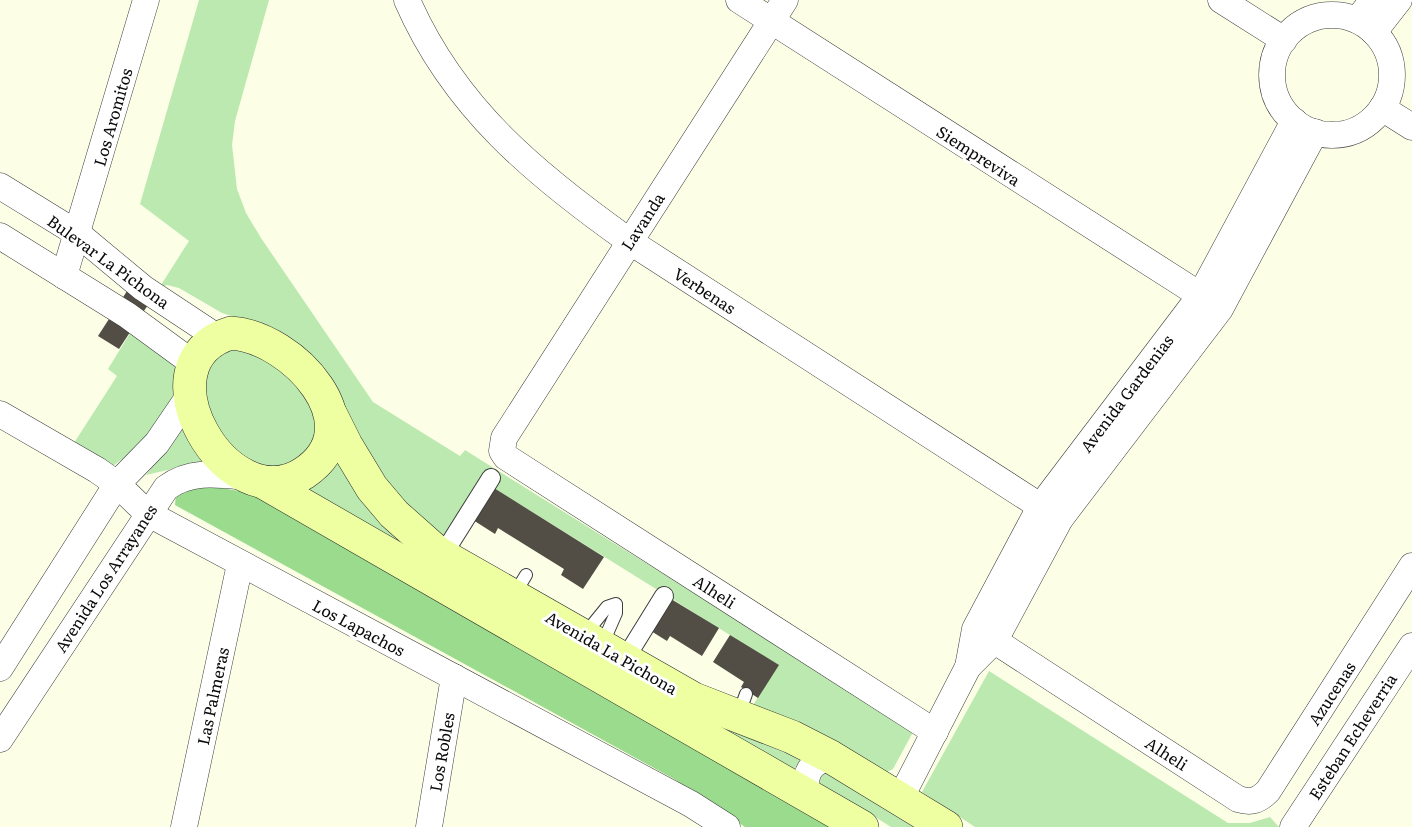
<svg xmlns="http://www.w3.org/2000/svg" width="1412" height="827" viewBox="0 0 1412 827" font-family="Literata,serif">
<rect width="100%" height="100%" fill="#fcffe6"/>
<!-- green -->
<g fill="#bce9b0">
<polygon points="199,0 269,0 235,121 232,145 237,189 246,213 261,238 373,402 460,456 465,450 911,729 912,734 893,769 885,773 752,707 778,665 494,488 458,517 440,540 422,526 262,326 222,313 179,288 167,285 159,288 189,241 140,204"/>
<path d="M132 330 175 363C185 407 146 442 113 466L74 443 117 376 108 369Z"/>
<polygon points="227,347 258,349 312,401 317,440 287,467 255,465 212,430 203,375"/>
<polygon points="185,424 207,461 146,475"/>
<polygon points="338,456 417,552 294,489"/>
<polygon points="989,671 1228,823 1250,823 1270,817 1279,827 975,827 922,792"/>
<polygon points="692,711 802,758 793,771"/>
<polygon points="822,771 929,827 891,827 853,803 839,803 813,777"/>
</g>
<!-- forest -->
<polygon fill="#9adb8e" points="210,486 245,492 266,501 838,827 745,827 674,779 175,505 176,494 182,489"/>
<!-- building -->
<g fill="#524e46">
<polygon points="138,274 159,288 119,349 98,336"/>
<polygon points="494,488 604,557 583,589 561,575 564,569 498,528 495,534 473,520"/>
<polygon points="671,599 719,628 702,656 670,636 667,641 651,631"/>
<polygon points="730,635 779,665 758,698 741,687 744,682 713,662"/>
</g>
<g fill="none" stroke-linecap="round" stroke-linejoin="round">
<defs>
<g id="service">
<polyline points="514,595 526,575"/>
<polyline points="585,634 607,607 616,604 616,613 602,645"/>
<polyline points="738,716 746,694"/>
</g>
<g id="pedestrian">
<polyline points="442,556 491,478"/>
<polyline points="625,659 664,596"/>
</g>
<g id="minor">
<path d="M407 0C454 108 536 175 629 241L1060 519"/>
<polyline points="739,0 1214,304"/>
<polyline points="785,0 504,438 502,451 506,457 935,732"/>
<polyline points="1221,0 1284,40"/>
<circle cx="1332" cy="75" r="60"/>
<polyline points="1357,20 1373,0"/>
<polyline points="1374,32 1399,0"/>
<polyline points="1382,108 1412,127"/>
<polyline points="0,186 78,234 143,288 217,337"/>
<polyline points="0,236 127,315 194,364"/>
<polyline points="64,276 146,0"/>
<polyline points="0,414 97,470 117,484 147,513 691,804 727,827"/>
<path d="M981 632 1238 799C1251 803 1258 801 1268 791L1412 566"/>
<polyline points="968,667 995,640 1060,519 1220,309 1315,132"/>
<polyline points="0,668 117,484 157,443 189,396"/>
<path d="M0 739 166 488C190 470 217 474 246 477"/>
<path d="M807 794C804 773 809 763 831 757"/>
<polyline points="900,799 968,667 975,629 1040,507 1200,296 1294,121"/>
<polyline points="184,827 240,564"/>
<polyline points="429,827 454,677"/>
<polyline points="1293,827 1412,646"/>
</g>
<g id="secondary">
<path d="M231 333C293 337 375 426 304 473 228 523 134 362 231 333Z"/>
<polyline points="331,415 346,445 372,488 394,514 438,553 694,699 792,737 831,757 946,827"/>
<polyline points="263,482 862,827"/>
</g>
</defs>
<!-- service casing -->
<use href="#service" stroke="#3d3d3d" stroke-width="14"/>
<!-- pedestrian casing -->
<use href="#pedestrian" stroke="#3d3d3d" stroke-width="20"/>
<!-- minor casing -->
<use href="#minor" stroke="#3d3d3d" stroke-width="27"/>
<!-- secondary casing -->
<use href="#secondary" stroke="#2c2c2c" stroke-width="34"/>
<!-- service -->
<use href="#service" stroke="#fff" stroke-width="12"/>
<!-- pedestrian -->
<use href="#pedestrian" stroke="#fff" stroke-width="18"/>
<!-- minor -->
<use href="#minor" stroke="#fff" stroke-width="26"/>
<!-- secondary -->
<use href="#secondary" stroke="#edffa1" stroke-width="33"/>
</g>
<g text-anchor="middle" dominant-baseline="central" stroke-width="6" stroke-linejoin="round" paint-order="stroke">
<!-- street labels -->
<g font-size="16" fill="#0a0a0a" stroke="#fff">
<text transform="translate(112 117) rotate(-74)">Los Aromitos</text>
<text transform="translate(979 155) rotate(33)">Siempreviva</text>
<text transform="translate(642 221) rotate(-57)">Lavanda</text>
<text transform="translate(109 261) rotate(36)">Bulevar La Pichona</text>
<text transform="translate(705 290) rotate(33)">Verbenas</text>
<text transform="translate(1126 393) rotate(-53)">Avenida Gardenias</text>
<text transform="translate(105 578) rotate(-57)">Avenida Los Arrayanes</text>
<text transform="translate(715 591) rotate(33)">Alheli</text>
<text transform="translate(359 627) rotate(28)">Los Lapachos</text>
<text transform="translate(612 652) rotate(30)">Avenida La Pichona</text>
<text transform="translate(1331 693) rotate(-57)">Azucenas</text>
<text transform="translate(212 696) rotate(-78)">Las Palmeras</text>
<text transform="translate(1352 736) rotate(-57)">Esteban Echeverria</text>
<text transform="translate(441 752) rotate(-80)">Los Robles</text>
<text transform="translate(1167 753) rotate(33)">Alheli</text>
</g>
</g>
</svg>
